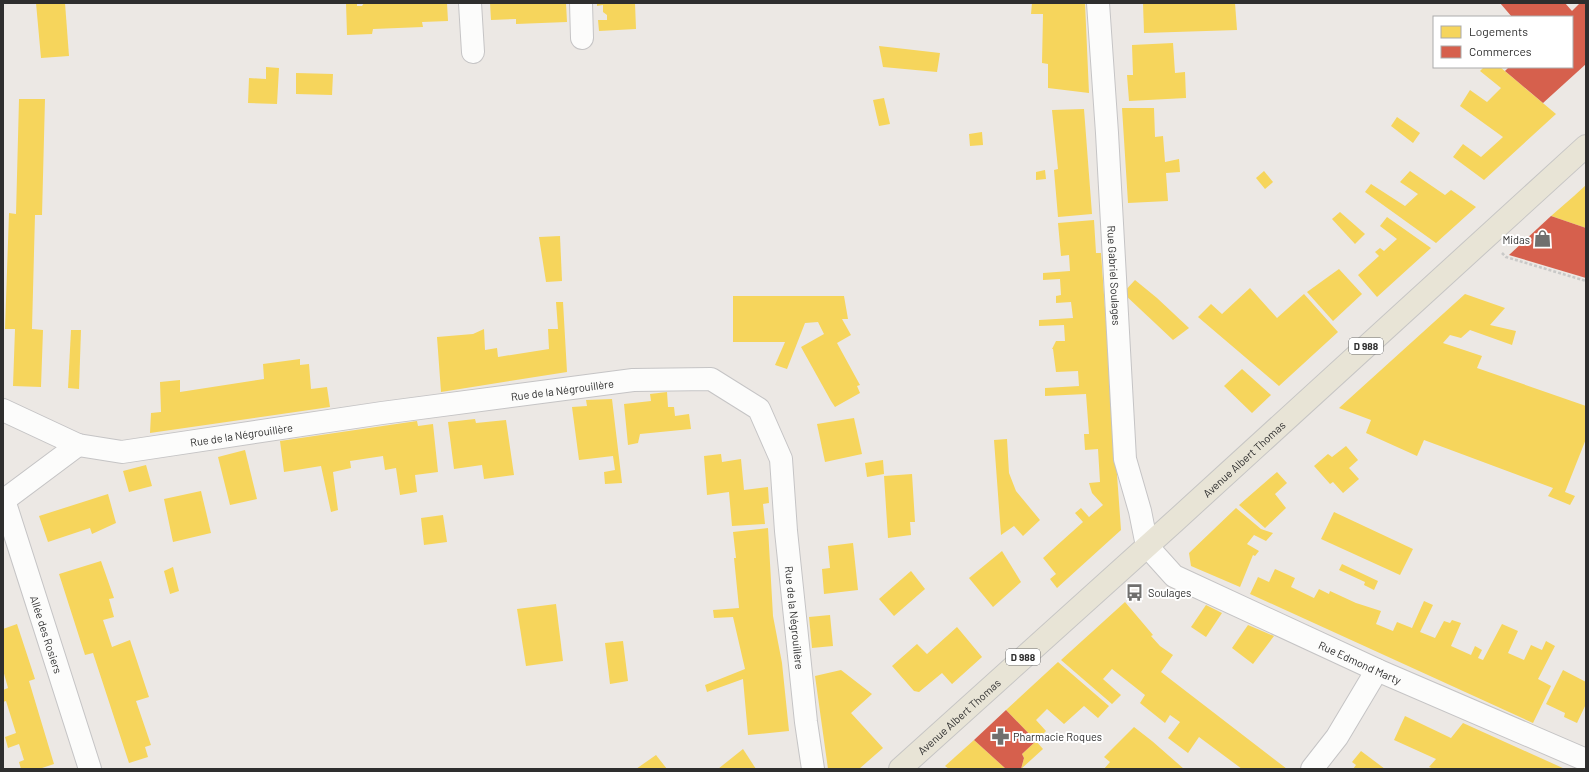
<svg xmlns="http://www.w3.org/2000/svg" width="1589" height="772" viewBox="0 0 1589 772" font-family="Barlow,sans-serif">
<rect width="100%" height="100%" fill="#ece8e4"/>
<!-- homes -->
<g fill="#f6d55c">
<polygon points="36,3 65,3 69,56 41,58"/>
<polygon points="346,3 357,3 357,6 362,6 364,3 447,3 448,21 422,22 423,27 373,29 372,34 347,35"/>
<polygon points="490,3 566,3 567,22 516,24 516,19 491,20"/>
<polygon points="597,3 635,3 636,29 599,31 598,20 607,20 607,15 603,12 603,5 597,6"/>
<polygon points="1032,3 1085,3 1089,93 1048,88 1048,64 1042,63 1043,14 1031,14"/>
<polygon points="1143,3 1235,3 1237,30 1144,33"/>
<polygon points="1173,43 1175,73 1185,72 1186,98 1129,101 1127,75 1133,75 1132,45"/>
<polygon points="879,46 940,53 937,72 883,67"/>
<polygon points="266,67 279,68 277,104 248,103 249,78 266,79"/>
<polygon points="1484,67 1500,67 1556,114 1484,180 1453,157 1463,144 1481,157 1503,137 1460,106 1470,90 1487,102 1501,88 1480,71"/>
<polygon points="296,73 333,74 332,95 296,94"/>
<polygon points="884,98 890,124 879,126 873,100"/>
<polygon points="19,99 45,99 42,215 35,215 32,329 43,330 41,387 13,386 15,329 5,329 9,213 16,214"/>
<polygon points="1122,108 1154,108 1155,137 1163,136 1165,162 1179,159 1180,172 1166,173 1168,201 1128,203"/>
<polygon points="1084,109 1092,214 1058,217 1054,170 1058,169 1052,110"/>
<polygon points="1397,117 1420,133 1413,143 1391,126"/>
<polygon points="982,132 983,145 970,146 969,134"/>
<polygon points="1045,170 1046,179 1036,180 1036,172"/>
<polygon points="1264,171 1273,182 1265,189 1256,178"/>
<polygon points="1410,171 1445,195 1451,190 1476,207 1436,243 1365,192 1371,184 1405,206 1418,194 1400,182"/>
<polygon points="1586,185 1586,228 1551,216 1574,196"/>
<polygon points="1340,212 1365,234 1355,244 1332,219"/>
<polygon points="1387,217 1431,248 1377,297 1358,275 1379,256 1375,252 1380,248 1384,251 1397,239 1380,226"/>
<polygon points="1094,220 1096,253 1101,253 1121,530 1057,588 1050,579 1056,574 1043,558 1083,522 1075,513 1081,508 1089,517 1103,505 1092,493 1089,483 1100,482 1098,449 1085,450 1084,434 1089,434 1086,394 1045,396 1045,388 1079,386 1078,371 1056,372 1053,349 1052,349 1056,341 1065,341 1064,325 1039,326 1039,320 1073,318 1071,302 1056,303 1056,296 1061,295 1060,279 1043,280 1043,273 1070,271 1069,255 1061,256 1058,223"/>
<polygon points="560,236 562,281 546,282 539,237"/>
<polygon points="1339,269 1362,294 1333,321 1307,292"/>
<polygon points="1135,280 1157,298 1189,328 1173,340 1123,293"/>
<polygon points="1250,288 1277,318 1304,294 1338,332 1279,386 1198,317 1211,304 1222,314"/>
<polygon points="1465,294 1505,308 1490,325 1516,331 1512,345 1470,330 1461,338 1450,335 1443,343 1482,356 1477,368 1586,406 1586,439 1565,492 1575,496 1570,505 1548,496 1553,488 1424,440 1417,456 1366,433 1371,420 1339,408"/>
<polygon points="733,296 844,296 848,319 842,319 851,335 837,343 860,385 857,386 860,393 835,407 831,401 801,347 824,334 818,322 805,323 787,369 775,365 785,342 733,342"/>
<polygon points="556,302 563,302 567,372 441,392 437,337 473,334 484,329 485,350 497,348 498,357 549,349 548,329 558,329"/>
<polygon points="71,330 81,330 79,389 68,388"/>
<polygon points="300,359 300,365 309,364 311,389 327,387 330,407 150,433 151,413 161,412 160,382 180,380 180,392 264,379 263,364"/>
<polygon points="1242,369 1271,395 1252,413 1224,386"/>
<polygon points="667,392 668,407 674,407 675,416 689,414 691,429 640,434 638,443 628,445 624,404 651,401 650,394"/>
<polygon points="612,399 622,483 605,484 604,472 615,470 613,456 579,460 572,407 587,406 586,400"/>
<polygon points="854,418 862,454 825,462 817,424"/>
<polygon points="475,419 476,423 506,420 514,475 484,479 482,465 454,469 448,422"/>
<polygon points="417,421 418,426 433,424 438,472 415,475 417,492 400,495 396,468 385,470 383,456 350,461 351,468 333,472 338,510 331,512 321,466 284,472 280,441"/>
<polygon points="1007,439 1009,473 1016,491 1040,520 1023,536 1014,526 1001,535 994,440"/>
<polygon points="1346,446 1358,460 1349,468 1359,479 1343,493 1333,482 1330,484 1314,466 1328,454 1332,457"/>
<polygon points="245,450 257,499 230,505 218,457"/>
<polygon points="721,454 722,462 741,459 744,490 768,487 769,503 763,504 765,524 732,526 729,492 707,495 704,456"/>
<polygon points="883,460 884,474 867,477 865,463"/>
<polygon points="146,465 152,486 129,492 123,471"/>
<polygon points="1277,472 1287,483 1275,494 1286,508 1265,528 1239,505"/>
<polygon points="912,474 915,522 910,522 911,535 888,538 884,476"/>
<polygon points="201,491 211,533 173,542 164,499"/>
<polygon points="108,494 116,523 92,534 90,528 48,542 39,516"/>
<polygon points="1236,508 1261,529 1273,533 1266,541 1254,535 1247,544 1259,551 1255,556 1253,555 1240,587 1191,566 1189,553"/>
<polygon points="1334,512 1413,549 1400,575 1321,539"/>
<polygon points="443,515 447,542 424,545 421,518"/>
<polygon points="768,528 773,616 782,663 789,731 748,735 743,679 707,692 705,685 745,669 733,617 714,618 713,610 739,608 734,558 736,558 733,532"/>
<polygon points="853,543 858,590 824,594 822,569 830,568 828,546"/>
<polygon points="1002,551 1021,582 993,607 969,578"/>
<polygon points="101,561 114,598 109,599 114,617 103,620 112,647 130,640 149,697 136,701 151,745 145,747 148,757 129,763 93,653 85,655 59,574"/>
<polygon points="1342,564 1378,581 1374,590 1364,585 1365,582 1339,570"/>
<polygon points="173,567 179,591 170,594 164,571"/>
<polygon points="1275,569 1295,578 1291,587 1314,598 1319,589 1329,594 1330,591 1356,603 1381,611 1376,624 1393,631 1397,622 1412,628 1424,601 1433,605 1420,632 1435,638 1444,621 1450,623 1452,620 1461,623 1451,646 1471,655 1475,646 1482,650 1478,658 1483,660 1502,624 1518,631 1508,653 1524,660 1531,645 1542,650 1546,641 1555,646 1538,679 1551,686 1533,723 1250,594 1258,577 1269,582"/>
<polygon points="911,571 925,589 894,616 879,599"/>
<polygon points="1125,602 1153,635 1151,636 1160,646 1173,655 1161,672 1287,769 1242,769 1199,737 1188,753 1168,738 1180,722 1170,715 1165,723 1140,703 1145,695 1112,669 1103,679 1121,695 1112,704 1061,660"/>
<polygon points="556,604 563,661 526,666 517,609"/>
<polygon points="1206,605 1222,613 1206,637 1191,627"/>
<polygon points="830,615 833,646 812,648 809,617"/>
<polygon points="17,624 35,679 29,681 54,764 39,769 21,769 19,762 24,760 19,744 8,748 5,737 16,733 6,701 3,702 3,690 8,688 3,670 3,629"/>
<polygon points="1248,625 1274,636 1253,664 1232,648"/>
<polygon points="957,627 982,657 952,684 942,673 919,692 914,691 892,666 917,644 927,654"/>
<polygon points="623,641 628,681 610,684 605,643"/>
<polygon points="1058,662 1109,706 1098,718 1084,706 1064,724 1047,709 1036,720 1046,731 1036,741 1043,749 1021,769 1024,758 1022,754 1036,741 1006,710"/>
<polygon points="841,670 872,694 851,713 883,748 859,769 828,769 815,676"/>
<polygon points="1563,670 1586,682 1586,704 1577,723 1564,717 1565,713 1546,704"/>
<polygon points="1405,716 1451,738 1463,723 1565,769 1434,769 1429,767 1436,759 1394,740"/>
<polygon points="1134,727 1152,741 1184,769 1104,769 1110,762 1104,757"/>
<polygon points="974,740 1006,769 949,769 945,766"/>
<polygon points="743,749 756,769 718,769"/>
<polygon points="1361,751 1385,769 1353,769 1356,765 1352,762"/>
<polygon points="656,755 667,769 636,769"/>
</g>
<!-- shops -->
<g fill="#d6604d">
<polygon points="1500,3 1565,3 1572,11 1580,3 1586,3 1586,64 1543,103 1505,71 1509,67 1572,67 1572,17 1512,17"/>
<polygon points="1551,216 1586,228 1586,278 1509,255"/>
<polygon points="1006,710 1036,741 1022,754 1024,758 1021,769 1006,769 974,740"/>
</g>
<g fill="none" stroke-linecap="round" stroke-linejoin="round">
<defs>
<g id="minor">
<polyline points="470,3 473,52"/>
<polyline points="581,3 582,38"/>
<path id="s1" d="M1098 3 1107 133 1125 459 1140 511 1147 546 1174 576 1377 670 1586 760"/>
<path id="s2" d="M3 410 78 445 122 452 382 413 633 380 711 379 759 409 781 459 786 531 806 722 813 769"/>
<path id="s3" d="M4 500 90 769"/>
<polyline points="3,501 78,445"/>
<polyline points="1312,769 1337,737 1377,670"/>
</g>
<g id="major">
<path id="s4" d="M900 769 1174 522 1586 146"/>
</g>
</defs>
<!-- minor casing -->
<use href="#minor" stroke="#c5c4c5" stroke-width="24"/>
<!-- major casing -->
<use href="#major" stroke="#c6c5c4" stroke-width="24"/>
<!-- path -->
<polyline stroke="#c9c9c8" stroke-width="2.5" stroke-dasharray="3 2" stroke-linecap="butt" points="1502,253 1506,257 1586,281"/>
<!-- minor -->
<use href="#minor" stroke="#fcfcfb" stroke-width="22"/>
<!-- major -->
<use href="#major" stroke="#e8e4d6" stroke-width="22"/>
</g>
<!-- icons -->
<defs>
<symbol id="shop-bare" viewBox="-9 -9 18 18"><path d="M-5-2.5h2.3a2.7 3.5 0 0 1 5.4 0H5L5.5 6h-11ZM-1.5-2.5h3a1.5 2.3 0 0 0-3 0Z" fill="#706f6e" stroke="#fff" stroke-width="2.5" paint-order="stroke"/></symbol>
<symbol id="bus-bare" viewBox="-9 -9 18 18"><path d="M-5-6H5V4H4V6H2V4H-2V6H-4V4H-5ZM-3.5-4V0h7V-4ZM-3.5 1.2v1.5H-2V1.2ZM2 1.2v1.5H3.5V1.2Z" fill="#706f6e" stroke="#fff" stroke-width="2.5" paint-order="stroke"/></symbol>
<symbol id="pharmacy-bare" viewBox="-9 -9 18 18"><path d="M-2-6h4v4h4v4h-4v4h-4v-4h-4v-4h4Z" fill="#706f6e" stroke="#fff" stroke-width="2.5" paint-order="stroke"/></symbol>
</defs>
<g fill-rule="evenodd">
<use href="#shop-bare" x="1530" y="226" width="25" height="25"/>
<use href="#bus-bare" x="1122" y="580" width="25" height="25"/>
<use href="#pharmacy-bare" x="988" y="724" width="25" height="25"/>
</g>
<g text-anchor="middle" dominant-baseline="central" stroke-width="4" stroke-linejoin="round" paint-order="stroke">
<!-- shield labels -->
<g fill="#fff" stroke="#6d6d6d" stroke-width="1">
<rect x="1349" y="338" width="34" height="16" rx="3"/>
<rect x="1006" y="649" width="34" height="16" rx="3"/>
</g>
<g font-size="10" font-weight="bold" fill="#2e2e2e">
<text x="1366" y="346">D 988</text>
<text x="1023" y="657">D 988</text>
</g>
<!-- poi labels -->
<g font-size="11" fill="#2e2e2e" stroke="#fff" text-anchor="start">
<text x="1530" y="239" text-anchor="end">Midas</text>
<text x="1148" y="592">Soulages</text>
<text x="1013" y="736">Pharmacie Roques</text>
</g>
<!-- street labels -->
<g font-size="11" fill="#2e2e2e" stroke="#fff">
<text stroke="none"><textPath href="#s1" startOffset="273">Rue Gabriel Soulages</textPath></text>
<text stroke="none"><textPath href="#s2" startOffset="572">Rue de la Négrouillère</textPath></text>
<text stroke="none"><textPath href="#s2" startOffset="248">Rue de la Négrouillère</textPath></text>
<text stroke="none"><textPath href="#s4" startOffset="463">Avenue Albert Thomas</textPath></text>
<text stroke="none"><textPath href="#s2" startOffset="992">Rue de la Négrouillère</textPath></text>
<text stroke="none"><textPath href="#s3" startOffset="141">Allée des Rosiers</textPath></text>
<text stroke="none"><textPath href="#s1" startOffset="792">Rue Edmond Marty</textPath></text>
<text stroke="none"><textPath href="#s4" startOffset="79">Avenue Albert Thomas</textPath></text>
</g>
</g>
<!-- border -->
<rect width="1589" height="772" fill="none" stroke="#2e2e2e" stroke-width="8"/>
<!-- legend -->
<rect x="1433" y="16" width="140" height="52" fill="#ffffff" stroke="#ababab"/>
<rect x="1441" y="26" width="20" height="12" fill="#f6d55c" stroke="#ababab"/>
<text x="1469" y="36" font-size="12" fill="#2e2e2e">Logements</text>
<rect x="1441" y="46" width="20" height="12" fill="#d6604d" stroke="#ababab"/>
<text x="1469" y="56" font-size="12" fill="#2e2e2e">Commerces</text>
</svg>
